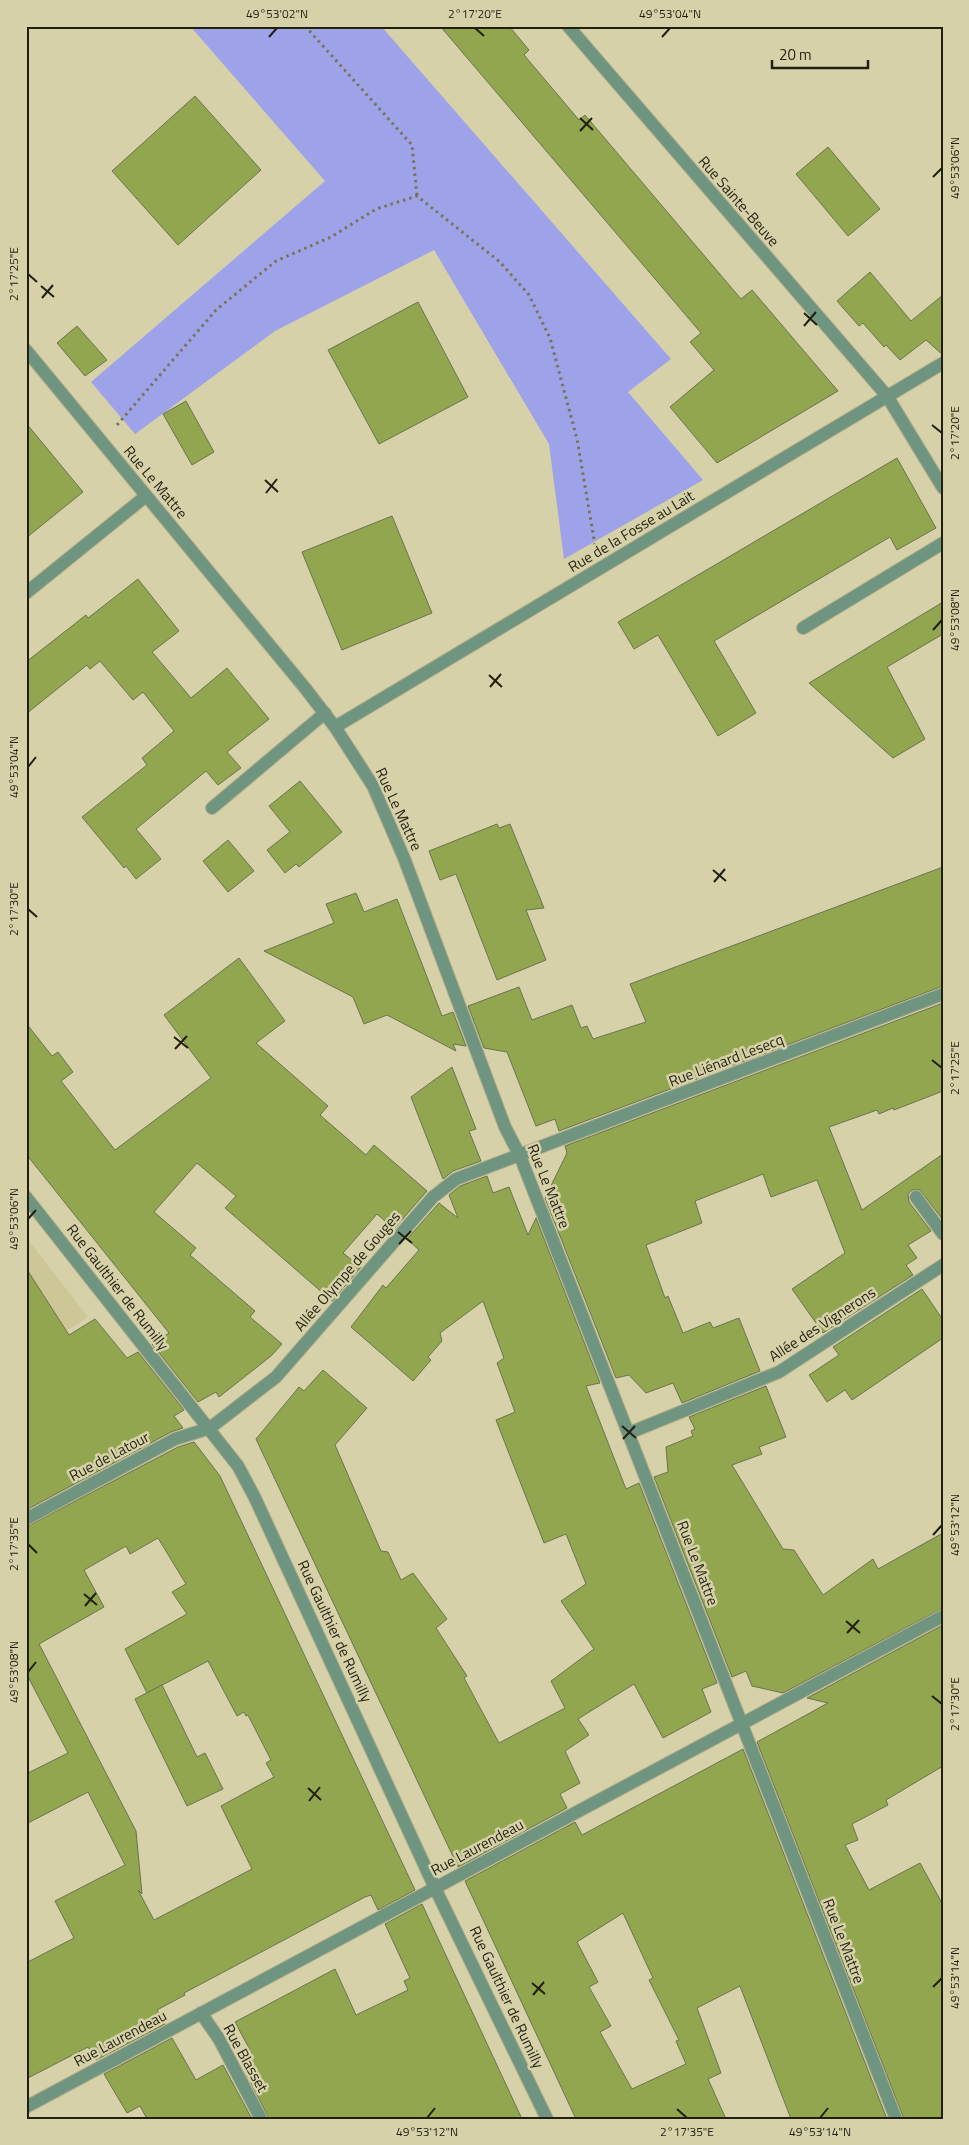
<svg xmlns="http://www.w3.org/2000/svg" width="969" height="2145" viewBox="0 0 969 2145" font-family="'Titillium Web',sans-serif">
<rect width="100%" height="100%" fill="#d7d1a9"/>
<!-- built -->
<polygon fill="#cdc696" points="26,1237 88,1317 26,1357"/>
<!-- green -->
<polygon fill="#9da2e9" points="190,26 381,26 671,359 628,392 703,480 564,559 549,444 434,250 275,331 135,434 91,382 325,181"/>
<!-- building -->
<g fill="#91a64f" stroke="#6a7450" fill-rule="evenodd">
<polygon points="440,26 509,26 529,50 524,55 579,120 585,115 741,299 752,290 838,391 717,463 670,407 714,370 690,342 701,333"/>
<polygon points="195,96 261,170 178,245 112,171"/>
<polygon points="828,147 880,209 848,236 796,174"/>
<polygon points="870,272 911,321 943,295 943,355 926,340 900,360 886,345 884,347 863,323 859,326 837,301"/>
<polygon points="418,302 468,397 379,444 328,350"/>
<polygon points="77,326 107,360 85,376 57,343"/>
<polygon points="186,401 214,452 192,465 163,414"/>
<polygon points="26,423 83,492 26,538"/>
<polygon points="897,458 936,528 897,550 890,537 714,641 756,713 718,736 658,635 634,649 618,622"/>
<polygon points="392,516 432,613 342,650 302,552"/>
<polygon points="138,579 179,631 152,652 191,698 227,668 269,719 227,752 241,768 218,785 206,771 136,829 161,859 136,879 126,866 124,868 82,817 147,765 142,758 174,731 143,692 133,700 100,661 90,669 87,665 26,714 26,662 86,615 88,618"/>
<polygon points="943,602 943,634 887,667 925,739 893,758 809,683"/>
<polygon points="300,781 342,832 299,867 296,864 285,873 267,850 290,832 269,806"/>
<polygon points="497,824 499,828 510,824 544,908 526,910 546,960 497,980 456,874 440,880 429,851"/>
<polygon points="228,840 254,871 228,892 203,861"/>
<polygon points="943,867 943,986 559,1131 555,1119 536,1126 507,1052 484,1048 468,1006 519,987 532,1020 572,1005 581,1028 587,1026 593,1039 646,1022 630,984"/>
<polygon points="356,893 364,912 397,899 442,1016 453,1012 466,1046 453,1044 456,1051 387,1015 364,1024 353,997 264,951 334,923 326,904"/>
<polygon points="239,958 285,1021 256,1043 328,1106 320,1115 366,1155 374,1145 427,1191 394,1229 377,1214 343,1253 361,1267 332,1301 225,1208 236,1196 197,1163 154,1212 196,1248 190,1255 255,1311 250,1317 282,1344 271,1356 219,1397 216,1392 198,1402 152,1344 169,1333 26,1154 26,1023 52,1056 58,1052 73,1072 61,1081 115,1150 211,1078 164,1015"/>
<polygon points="943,1003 943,1091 894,1110 893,1108 879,1114 877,1110 829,1127 862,1210 943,1154 943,1220 920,1190 912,1190 908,1194 909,1202 931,1231 908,1245 917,1258 906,1265 913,1275 823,1333 792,1289 845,1253 817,1180 771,1197 763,1174 695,1201 702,1223 646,1245 665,1298 668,1296 683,1333 710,1322 713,1328 739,1318 760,1371 682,1403 673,1383 646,1393 629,1375 616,1378 545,1198 567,1153 565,1146"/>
<polygon points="452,1067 476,1129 469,1131 481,1161 453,1171 443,1179 411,1097"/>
<polygon points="487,1176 493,1193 509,1187 528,1235 536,1218 600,1383 586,1386 626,1489 639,1483 717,1683 702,1689 711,1712 663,1738 634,1684 578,1719 589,1735 565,1751 580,1783 560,1794 567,1808 458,1867 256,1439 299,1387 304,1391 323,1370 367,1408 335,1445 381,1551 388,1552 401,1580 413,1573 447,1619 436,1628 467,1676 464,1678 499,1743 565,1708 551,1681 594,1649 561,1601 586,1584 566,1534 544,1543 496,1420 515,1412 497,1363 504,1358 483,1301 440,1333 442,1341 428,1357 431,1360 413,1381 351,1327 383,1285 386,1288 419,1250 407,1239 439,1203 458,1218 449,1195 460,1186"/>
<polygon points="26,1268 69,1335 95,1319 127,1358 138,1352 184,1410 174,1416 183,1428 171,1432 26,1510"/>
<polygon points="922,1289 943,1320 943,1338 852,1400 845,1390 827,1402 809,1375 839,1355 833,1347"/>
<polygon points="766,1386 786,1437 759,1447 762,1454 732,1465 783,1549 794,1550 823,1595 873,1559 878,1569 943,1533 943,1608 783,1693 752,1686 746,1671 732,1677 654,1477 668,1472 666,1447 693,1436 691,1431 695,1429 689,1417"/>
<path d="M194 1442 220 1476 415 1890 378 1910 371 1895 365 1897 184 1993 185 1995 157 2010 165 2024 96 2060 88 2047 26 2079V1963L74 1938 55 1901 125 1865 88 1792 26 1824V1774L68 1753 26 1673V1527L178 1447ZM158 1538 186 1584 172 1592 187 1614 125 1649 147 1693 208 1661 237 1716 244 1712 246 1716 248 1715 271 1760 266 1763 274 1777 221 1806 252 1869 154 1920 138 1890 142 1894 136 1831 39 1644 104 1607 84 1570 126 1546 130 1554Z"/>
<polygon points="943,1625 943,1766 886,1800 888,1805 852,1824 858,1840 845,1845 869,1890 920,1863 943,1905 943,2119 904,2119 757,1742 828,1703 807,1698"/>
<polygon points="162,1685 197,1757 205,1753 223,1789 187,1806 135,1699"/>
<path d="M743 1749 887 2119H791L740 1986 697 2008 721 2073 708 2079 726 2119H576L465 1881 575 1822 582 1835ZM623 1913 653 1978 649 1980 679 2040 676 2041 686 2064 632 2089 600 2032 611 2026 589 1987 598 1982 577 1942Z"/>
<polygon points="422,1904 522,2119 269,2119 238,2057 250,2050 235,2022 335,1969 356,2015 408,1990 404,1981 410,1978 385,1924"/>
<polygon points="172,2038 196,2080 223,2065 252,2119 147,2119 140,2106 127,2113 104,2074"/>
</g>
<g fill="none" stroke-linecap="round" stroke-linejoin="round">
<defs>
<g id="service">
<polyline points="887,396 943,488"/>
<polyline points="803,628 943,543"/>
<polyline points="212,808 325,713"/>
<polyline points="916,1197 943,1234"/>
<polyline points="629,1433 779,1372 943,1265"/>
</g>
<g id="minor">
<polyline points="568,26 887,396"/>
<polyline points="26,350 305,688 335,727 373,786 404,858 505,1127 520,1156 896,2119"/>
<polyline points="26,593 146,496"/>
<polyline points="335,727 943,363"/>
<polyline points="26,1197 238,1466 255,1498 435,1888 547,2119"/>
<polyline points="26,1519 175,1439 210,1428 276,1377 433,1197 456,1179 943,994"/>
<polyline points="201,2013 219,2039 261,2119"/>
<polyline points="26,2107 943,1616"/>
</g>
</defs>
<!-- service casing -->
<use href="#service" stroke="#b3ad8a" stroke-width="14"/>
<!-- minor casing -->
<use href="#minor" stroke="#b3ad8a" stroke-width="14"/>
<!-- path -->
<g stroke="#787459" stroke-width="3" stroke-dasharray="2.5 4" stroke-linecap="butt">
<polyline points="305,26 412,145 417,196"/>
<polyline points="117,425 216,310 276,261 331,237 376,209 417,196 500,262 529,295 550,338 577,439 595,545"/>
</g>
<!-- service -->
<use href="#service" stroke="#6f9580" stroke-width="12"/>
<!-- minor -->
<use href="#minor" stroke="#6f9580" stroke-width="12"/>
</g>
<!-- ticks -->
<path fill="none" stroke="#211f10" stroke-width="2" d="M475 28 484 36M269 37 277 28M662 37 670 28M580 118 593 130M580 131 592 118M933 177 942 168M28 274 37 282M41 286 54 297M42 298 53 285M804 313 817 325M804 326 816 312M932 425 942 433M265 480 278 492M266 493 277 479M933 630 942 620M489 675 502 687M490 687 501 674M28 767 36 757M713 870 726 881M714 882 725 869M28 909 37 917M174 1037 188 1048M175 1049 187 1036M932 1060 942 1068M28 1219 36 1210M398 1232 412 1243M399 1244 411 1231M622 1426 636 1438M623 1439 635 1426M933 1535 942 1525M28 1544 37 1553M84 1594 97 1605M85 1606 96 1593M846 1621 860 1633M847 1633 859 1620M28 1672 36 1662M932 1696 942 1704M308 1788 321 1800M309 1801 320 1787M532 1983 545 1994M933 1987 942 1978M533 1995 544 1982M677 2109 687 2118M427 2118 435 2108M820 2118 828 2108"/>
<g text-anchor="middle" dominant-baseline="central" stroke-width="5" stroke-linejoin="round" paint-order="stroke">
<!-- street labels -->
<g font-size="15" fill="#211f10" stroke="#d7d1a9">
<text transform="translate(739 201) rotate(49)">Rue Sainte-Beuve</text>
<text transform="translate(156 482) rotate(50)">Rue Le Mattre</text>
<text transform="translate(631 531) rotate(-31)">Rue de la Fosse au Lait</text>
<text transform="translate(399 809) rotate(65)">Rue Le Mattre</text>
<text transform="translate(726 1060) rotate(-21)">Rue Liénard Lesecq</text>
<text transform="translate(549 1186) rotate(68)">Rue Le Mattre</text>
<text transform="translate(347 1271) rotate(-49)">Allée Olympe de Gouges</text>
<text transform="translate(118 1287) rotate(52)">Rue Gaulthier de Rumilly</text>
<text transform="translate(822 1324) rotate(-33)">Allée des Vignerons</text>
<text transform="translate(109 1456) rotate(-28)">Rue de Latour</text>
<text transform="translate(698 1563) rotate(69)">Rue Le Mattre</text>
<text transform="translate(335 1631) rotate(65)">Rue Gaulthier de Rumilly</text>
<text transform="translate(477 1847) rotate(-28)">Rue Laurendeau</text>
<text transform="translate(844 1941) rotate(69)">Rue Le Mattre</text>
<text transform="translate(507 1997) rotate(65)">Rue Gaulthier de Rumilly</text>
<text transform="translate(120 2038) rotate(-28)">Rue Laurendeau</text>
<text transform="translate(246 2058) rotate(61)">Rue Blasset</text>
</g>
</g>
<!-- border -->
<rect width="969" height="2145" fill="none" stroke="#d7d1a9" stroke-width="55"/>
<!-- scale -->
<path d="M772 60v8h96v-8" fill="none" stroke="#211f10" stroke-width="2.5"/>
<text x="779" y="60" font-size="15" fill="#211f10" stroke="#d7d1a9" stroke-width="4" paint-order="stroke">20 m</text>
<rect x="28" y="28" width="914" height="2090" fill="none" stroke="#211f10" stroke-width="2"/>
<g font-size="12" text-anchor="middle" fill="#211f10">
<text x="277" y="18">49°53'02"N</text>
<text x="475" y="18">2°17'20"E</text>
<text x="670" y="18">49°53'04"N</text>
<text transform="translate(955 168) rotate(-90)" y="4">49°53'06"N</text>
<text transform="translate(14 274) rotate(-90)" y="4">2°17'25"E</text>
<text transform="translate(955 433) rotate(-90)" y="4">2°17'20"E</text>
<text transform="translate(955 620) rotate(-90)" y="4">49°53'08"N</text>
<text transform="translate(14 767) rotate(-90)" y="4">49°53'04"N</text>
<text transform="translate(14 909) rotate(-90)" y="4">2°17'30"E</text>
<text transform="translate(955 1068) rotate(-90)" y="4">2°17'25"E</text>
<text transform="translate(14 1219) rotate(-90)" y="4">49°53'06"N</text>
<text transform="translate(955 1525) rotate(-90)" y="4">49°53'12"N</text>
<text transform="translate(14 1544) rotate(-90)" y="4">2°17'35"E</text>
<text transform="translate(14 1672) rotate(-90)" y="4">49°53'08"N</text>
<text transform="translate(955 1704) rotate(-90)" y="4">2°17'30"E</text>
<text transform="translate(955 1978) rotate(-90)" y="4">49°53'14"N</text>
<text x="427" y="2136">49°53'12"N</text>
<text x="687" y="2136">2°17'35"E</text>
<text x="820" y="2136">49°53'14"N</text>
</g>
</svg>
